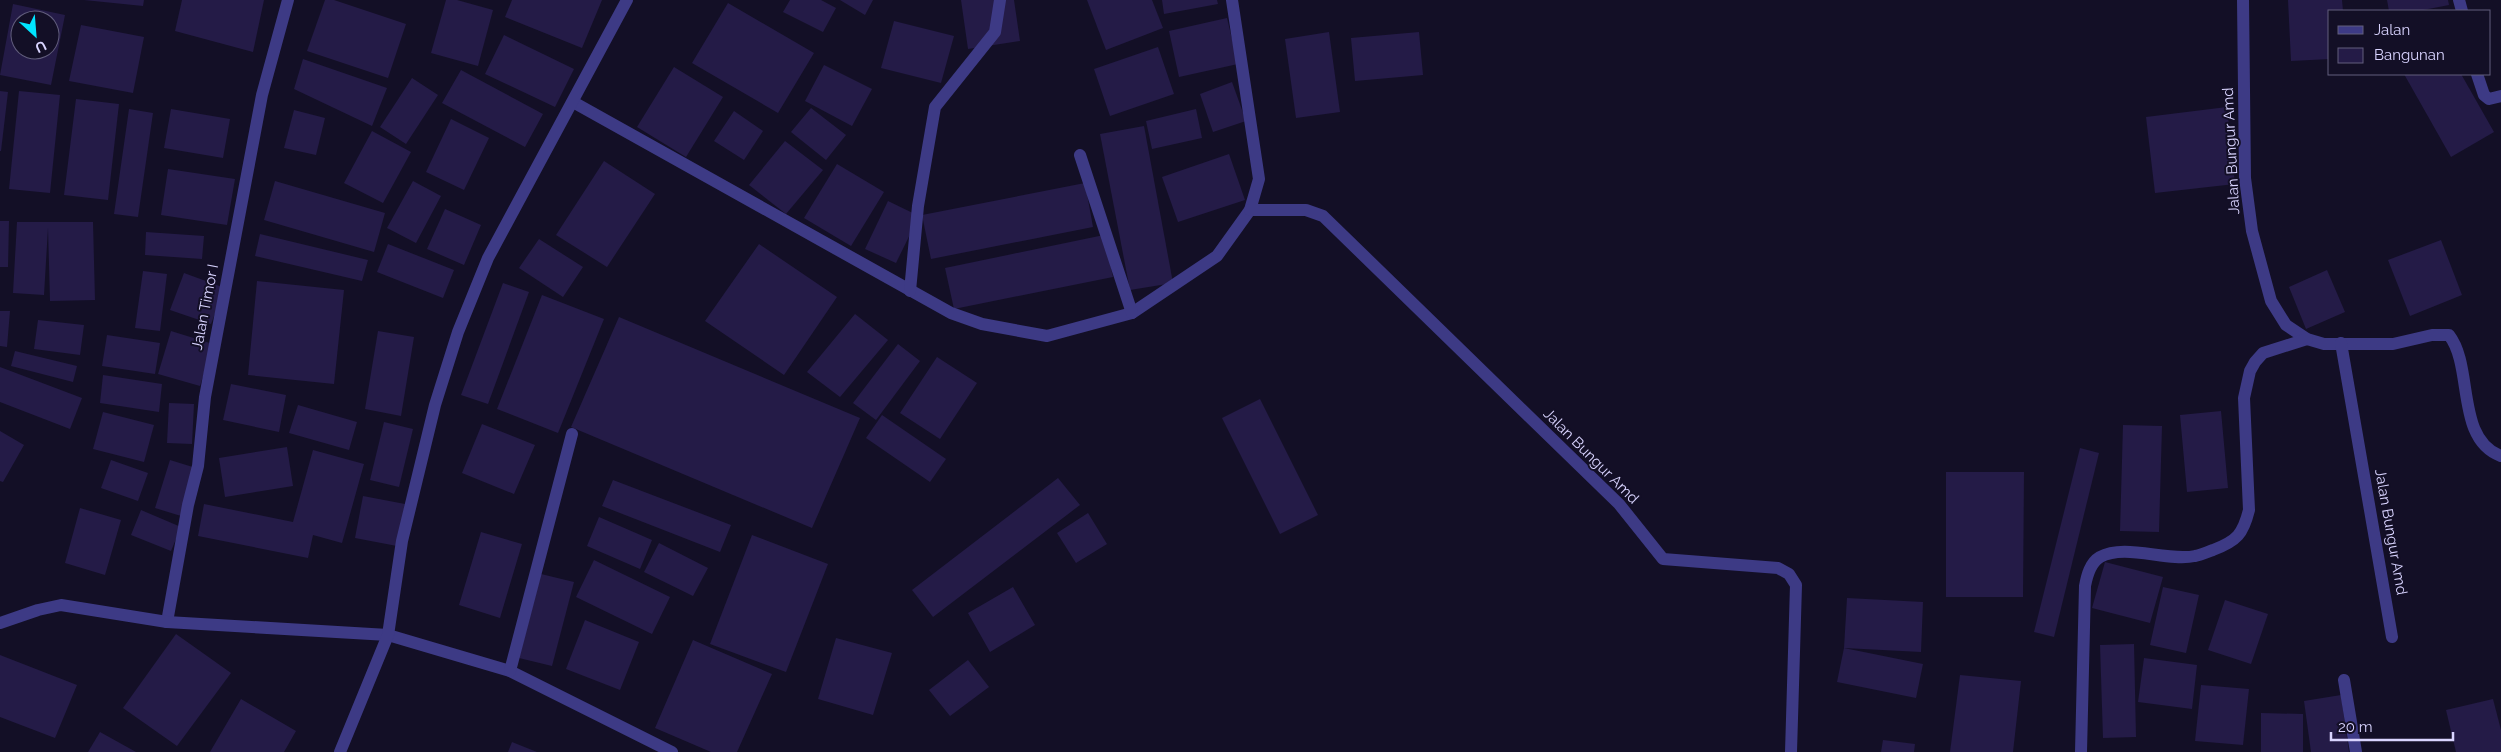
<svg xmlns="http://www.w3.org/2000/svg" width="2501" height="752" viewBox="0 0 2501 752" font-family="Raleway,sans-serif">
<rect width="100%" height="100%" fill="#130f26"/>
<!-- building -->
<g fill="#241b47" fill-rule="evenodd">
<polygon points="84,0 144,0 143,6"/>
<polygon points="182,0 264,0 253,52 175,31"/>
<polygon points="325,0 334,0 406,24 388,78 307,51"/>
<polygon points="446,0 457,0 493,10 478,66 431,53"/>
<polygon points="512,0 602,0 582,48 505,17"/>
<polygon points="790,0 821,0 836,8 823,32 783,12"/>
<polygon points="840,0 873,0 865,15"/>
<polygon points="961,0 1014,0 1020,41 968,49"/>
<polygon points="1087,0 1152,0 1163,28 1106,50"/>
<polygon points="1162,0 1217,0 1218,4 1164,14"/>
<polygon points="2288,0 2342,0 2343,11 2330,11 2330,59 2291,61"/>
<polygon points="2387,0 2448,0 2449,5 2418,11 2389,11"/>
<polygon points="728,3 814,53 778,113 692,63"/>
<path d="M13 4 65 15 51 85 0 75ZM20 20H50V50H20Z"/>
<polygon points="1227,18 1238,64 1179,77 1169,31"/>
<polygon points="894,21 954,36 941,83 881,68"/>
<polygon points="81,25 144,37 133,93 69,81"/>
<polygon points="1329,32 1340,112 1296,118 1285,39"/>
<polygon points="1419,32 1423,75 1355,81 1351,38"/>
<polygon points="504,35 574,69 555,107 485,74"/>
<polygon points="1158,47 1174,94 1110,116 1094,69"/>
<polygon points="303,59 387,88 372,126 294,89"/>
<polygon points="824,65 872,89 852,126 805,101"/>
<polygon points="674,67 723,97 686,157 637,127"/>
<polygon points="461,70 543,114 525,147 442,103"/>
<polygon points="2404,74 2461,74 2494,132 2451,157"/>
<polygon points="412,78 438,95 406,144 380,127"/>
<polygon points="1232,82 1246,121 1213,132 1200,94"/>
<polygon points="0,91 8,92 1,151 0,151"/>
<polygon points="19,91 60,95 50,193 9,189"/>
<polygon points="76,99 119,104 108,200 64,195"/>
<polygon points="2227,107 2235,184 2155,193 2146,117"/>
<polygon points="811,108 846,135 826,160 791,132"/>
<polygon points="129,109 153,113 138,217 114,214"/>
<polygon points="171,109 230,119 223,158 164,148"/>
<polygon points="1196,109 1202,138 1152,149 1146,121"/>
<polygon points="294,110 325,118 316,155 284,148"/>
<polygon points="734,111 763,131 744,160 714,141"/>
<polygon points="451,119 489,138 464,190 426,172"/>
<polygon points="1144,126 1173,283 1130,290 1100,134"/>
<polygon points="372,131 411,152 383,203 344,183"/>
<polygon points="785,141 823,170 786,214 749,185"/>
<polygon points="1229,154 1245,200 1178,222 1162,177"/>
<polygon points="604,161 655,194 607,267 556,235"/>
<polygon points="837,164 884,192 851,246 804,218"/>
<polygon points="168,169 235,179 227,225 161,215"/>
<polygon points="275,181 385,213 374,252 264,220"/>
<polygon points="413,181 441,196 416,243 387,228"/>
<polygon points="1085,183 1093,227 931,259 922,215"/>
<polygon points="888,201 919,216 896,263 865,249"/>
<polygon points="445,209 481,225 464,265 427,249"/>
<polygon points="0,221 9,221 8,267 0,267"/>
<polygon points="17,222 93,222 95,300 50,301 48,228 44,295 13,293"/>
<polygon points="146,232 204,236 202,259 145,255"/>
<polygon points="260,234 368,260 362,281 255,256"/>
<polygon points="1104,235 1113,277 954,309 945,268"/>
<polygon points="539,239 583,267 563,297 519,268"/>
<polygon points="2441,240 2462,295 2410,316 2388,260"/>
<polygon points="388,244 454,270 443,298 377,272"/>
<polygon points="759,244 837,297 784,375 705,321"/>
<polygon points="2327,270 2345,312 2306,329 2289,287"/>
<polygon points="143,271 167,274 160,331 135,328"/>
<polygon points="184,273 225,288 211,324 170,310"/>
<polygon points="257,281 344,290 334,384 248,375"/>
<polygon points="503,283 529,292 488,404 461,395"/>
<polygon points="542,295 604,319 558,433 497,409"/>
<polygon points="0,311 10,311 7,347 0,346"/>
<polygon points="855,314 888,340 840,397 807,372"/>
<polygon points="619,317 860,418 812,528 571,427"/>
<polygon points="38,320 84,325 80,355 34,349"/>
<polygon points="171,331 213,344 200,386 158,374"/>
<polygon points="378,331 414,337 401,416 365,409"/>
<polygon points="107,335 160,343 155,374 102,366"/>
<polygon points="898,344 920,361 876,420 853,403"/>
<polygon points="15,351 77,366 73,382 11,366"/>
<polygon points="937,357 977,383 940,439 900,413"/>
<polygon points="0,367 82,398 70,429 0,402"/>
<polygon points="103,375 162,384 159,412 100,403"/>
<polygon points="231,384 286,395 279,432 223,420"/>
<polygon points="1260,399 1318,515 1280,534 1222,418"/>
<polygon points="169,403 194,404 192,444 167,443"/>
<polygon points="298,405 357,422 349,450 289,433"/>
<polygon points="2221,411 2228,488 2187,492 2180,415"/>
<polygon points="103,412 154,425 144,462 93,449"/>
<polygon points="882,415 946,459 930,482 866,438"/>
<polygon points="384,422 413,429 399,487 370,480"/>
<polygon points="482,424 535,445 514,494 462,473"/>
<polygon points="2123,425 2162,426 2159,532 2120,531"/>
<polygon points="0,431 24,445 3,482 0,481"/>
<polygon points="287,447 293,486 225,497 219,458"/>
<polygon points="2080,448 2099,453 2054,637 2034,632"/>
<polygon points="313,450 364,464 342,543 313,535 308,558 198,536 204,504 293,522"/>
<polygon points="111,460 148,473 138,501 101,488"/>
<polygon points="170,460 196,468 181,516 155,508"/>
<polygon points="1946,472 2024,472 2023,597 1946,597"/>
<polygon points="1058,478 1080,505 933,617 912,590"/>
<polygon points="613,480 731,525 720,552 602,506"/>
<polygon points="363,496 405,504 397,546 355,538"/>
<polygon points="80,508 121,520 105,575 65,563"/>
<polygon points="141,510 181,527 171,551 131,535"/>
<polygon points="1088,513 1107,544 1076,563 1057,533"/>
<polygon points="599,517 652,540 640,569 587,546"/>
<polygon points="481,532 522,544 500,618 459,605"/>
<polygon points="752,535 828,564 786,672 710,644"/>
<polygon points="659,543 708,568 693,596 644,572"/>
<polygon points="594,560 670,597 652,634 576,597"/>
<polygon points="2105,562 2163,577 2150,623 2092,608"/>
<polygon points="541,574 574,582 552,666 519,658"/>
<polygon points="1013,587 1035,625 990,652 968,613"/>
<polygon points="2163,587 2199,595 2186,653 2150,645"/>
<polygon points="1847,598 1923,602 1921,652 1844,648"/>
<polygon points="2225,600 2268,614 2251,664 2208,650"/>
<polygon points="585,620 639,642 620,690 566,669"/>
<polygon points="176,634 231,673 177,746 123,708"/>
<polygon points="836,638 892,653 873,715 818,699"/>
<polygon points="693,640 772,674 737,752 711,752 655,728"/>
<polygon points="2134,644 2136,737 2103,738 2100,645"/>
<polygon points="1844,648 1923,664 1916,698 1837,682"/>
<polygon points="0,655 77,685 55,738 0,717"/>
<polygon points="2144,658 2197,665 2192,709 2138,702"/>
<polygon points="968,660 989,687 950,716 929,690"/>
<polygon points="1960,675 2021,681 2013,752 1950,752"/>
<polygon points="2201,685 2249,689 2243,745 2195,741"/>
<polygon points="2341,695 2349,752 2311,752 2304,701"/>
<polygon points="241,699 296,731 284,752 210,752"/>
<polygon points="2493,699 2501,730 2501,752 2456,752 2446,710"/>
<polygon points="2261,713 2303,714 2303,752 2261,752"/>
<polygon points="100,732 136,752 88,752"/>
<polygon points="1883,740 1915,744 1914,752 1881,752"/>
<polygon points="512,742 537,752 508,752"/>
</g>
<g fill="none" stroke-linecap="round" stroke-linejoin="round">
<!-- minor -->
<g stroke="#3d3a85" stroke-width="12">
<path d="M2243 0 2245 178 2252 231 2271 301 2286 325 2307 339 2324 344H2393L2432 335H2449C2474 367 2455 439 2501 456"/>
<polyline points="2459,0 2462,11"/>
<polyline points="2477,74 2484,95 2489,99 2501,96"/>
<polyline points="573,102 951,313 982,324 1047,336 1132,313 1217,256 1250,210 1259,179 1232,0"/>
<polyline points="1080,155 1132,313"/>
<polyline points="1250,210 1306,210 1323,216 1619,504 1663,559 1778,568 1789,574 1796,585 1791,752"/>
<polyline points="910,291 918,206 935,107 995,32 1000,0"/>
<polyline points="2341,343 2392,637"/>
<polyline points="167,622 188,505 198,466 205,397 262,95 288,0"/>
<polyline points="0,623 38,610 61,605 167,622 388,635 510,671 672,752"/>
<polyline points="510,671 572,434"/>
<polyline points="2344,680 2356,752"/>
<polyline points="340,752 388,635 402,541 435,405 458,332 488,258 627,0"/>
<path d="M2081 752 2085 586C2087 575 2090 563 2100 557 2125 543 2167 562 2195 556 2201 555 2207 552 2213 550 2237 541 2243 534 2249 510L2244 398 2250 371 2255 362 2263 353 2307 339"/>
</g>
</g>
<g text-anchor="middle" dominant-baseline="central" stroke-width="4" stroke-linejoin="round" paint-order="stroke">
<!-- street labels -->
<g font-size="15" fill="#d9d4ff" stroke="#130f26">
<text transform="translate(2231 151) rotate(-93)">Jalan Bungur Amd</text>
<text transform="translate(205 307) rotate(-79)">Jalan Timor I</text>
<text transform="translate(1591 456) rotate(45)">Jalan Bungur Amd</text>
<text transform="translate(2391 532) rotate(80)">Jalan Bungur Amd</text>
</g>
</g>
<!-- legend -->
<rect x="2328" y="10" width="162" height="65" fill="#130f26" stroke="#625e7d"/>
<rect x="2338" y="26" width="25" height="8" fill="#3d3a85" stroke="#625e7d"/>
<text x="2374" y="35" font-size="15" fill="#d9d4ff">Jalan</text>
<rect x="2338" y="48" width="25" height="15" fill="#241b47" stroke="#625e7d"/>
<text x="2374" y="60" font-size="15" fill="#d9d4ff">Bangunan</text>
<!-- north arrow -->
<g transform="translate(35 35) rotate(154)"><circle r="24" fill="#130f26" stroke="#625e7d"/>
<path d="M0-4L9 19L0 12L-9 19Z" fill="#00e5ff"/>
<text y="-8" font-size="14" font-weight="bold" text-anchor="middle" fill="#d9d4ff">U</text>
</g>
<!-- scale -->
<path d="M2331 732v8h122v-8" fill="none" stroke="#d9d4ff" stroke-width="2.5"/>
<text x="2338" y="732" font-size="15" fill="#d9d4ff" stroke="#130f26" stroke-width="4" paint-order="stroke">20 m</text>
</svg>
